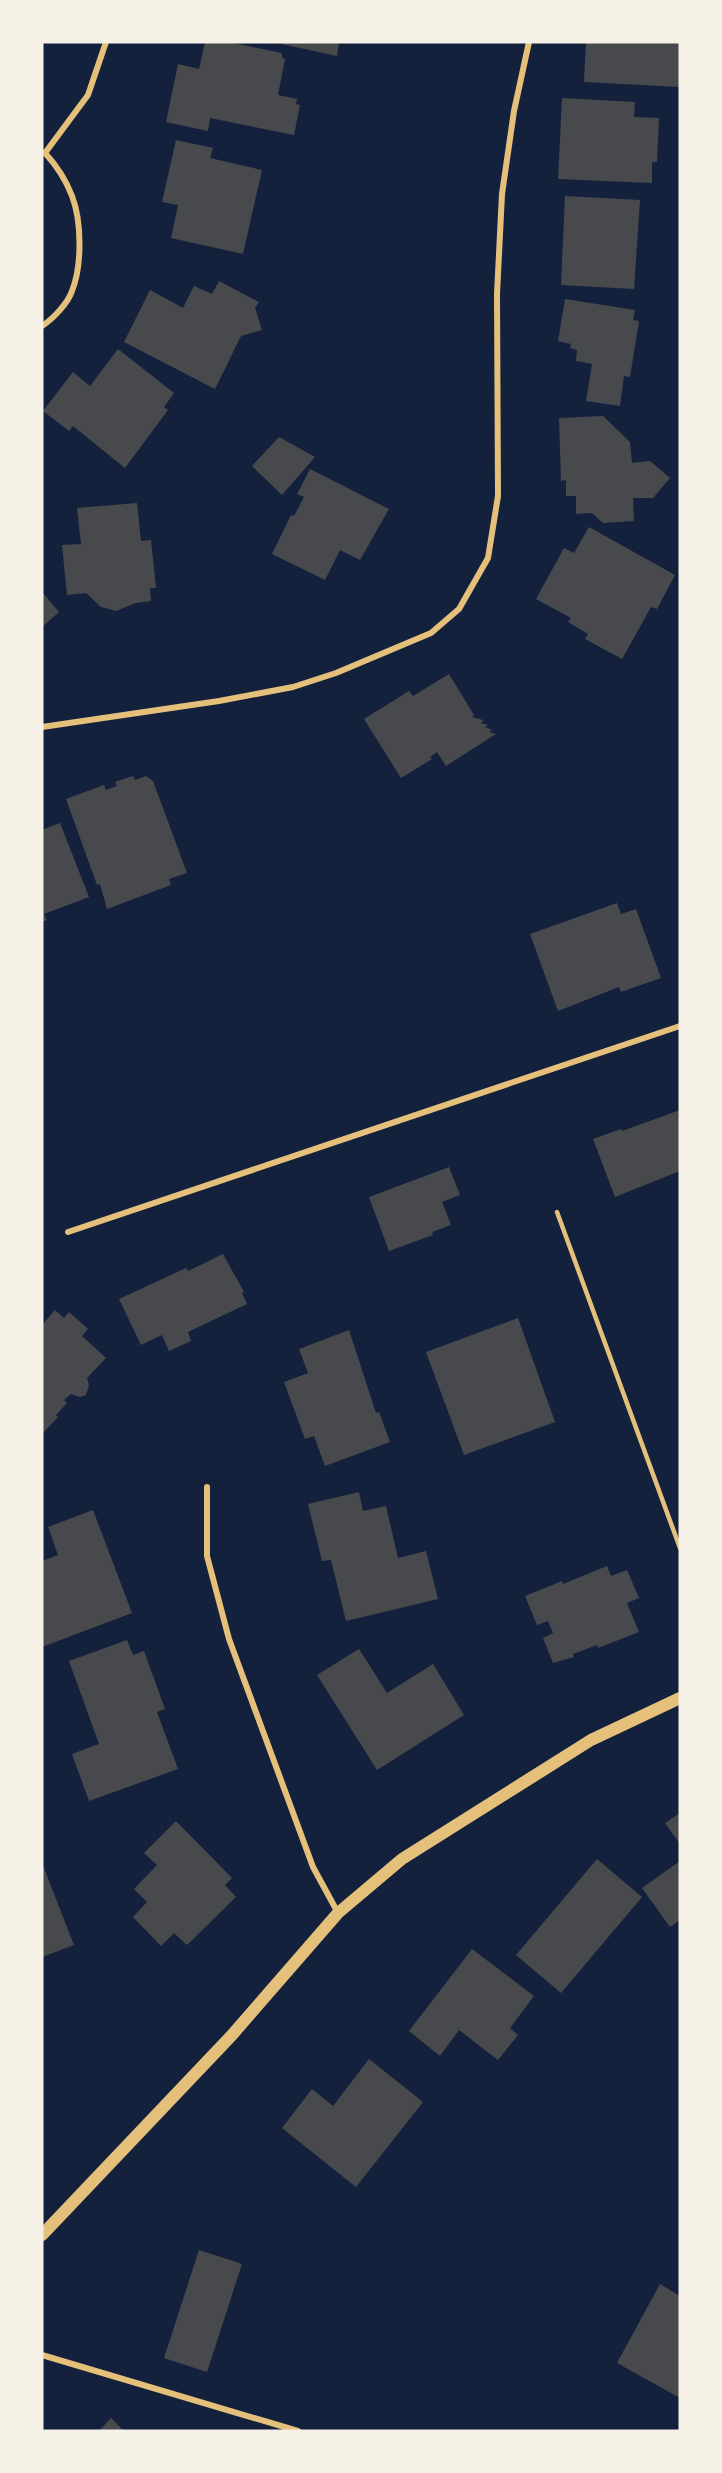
<svg xmlns="http://www.w3.org/2000/svg" width="722" height="2473" viewBox="0 0 722 2473" font-family="Manrope,sans-serif">
<rect width="100%" height="100%" fill="#14213d"/>
<!-- building -->
<g fill="#48494c">
<polygon points="205,42 228,42 282,53 282,58 285,59 278,95 297,99 296,104 300,105 294,135 210,118 208,131 166,122 178,64 199,69"/>
<polygon points="272,42 339,42 337,56"/>
<polygon points="586,42 680,42 680,87 584,82"/>
<polygon points="562,98 635,102 634,117 659,118 657,162 652,162 652,183 558,179"/>
<polygon points="176,140 213,148 210,158 262,170 243,254 171,238 178,205 162,202"/>
<polygon points="565,196 640,200 634,289 561,285"/>
<polygon points="219,281 259,302 255,308 262,330 241,336 215,389 124,342 150,290 183,308 194,286 212,294"/>
<polygon points="565,299 635,310 633,320 639,321 630,377 624,376 620,406 586,401 592,364 576,361 577,350 570,348 571,344 558,341"/>
<polygon points="118,349 174,393 164,407 168,410 125,468 73,426 69,431 43,411 73,372 90,386"/>
<polygon points="603,416 630,442 632,463 650,461 670,478 653,498 633,498 634,521 603,523 592,513 576,514 576,496 566,496 566,480 561,481 559,418"/>
<polygon points="279,437 315,457 282,495 252,466"/>
<polygon points="310,469 389,509 360,560 340,550 325,580 272,554 291,515 294,516 304,497 297,494"/>
<polygon points="137,503 141,541 151,540 156,588 150,588 151,601 136,603 116,611 101,607 86,593 67,595 62,545 81,544 77,508"/>
<polygon points="589,527 675,575 657,609 651,607 622,659 585,639 588,634 568,622 571,618 536,599 564,548 574,553"/>
<polygon points="42,592 59,612 42,627"/>
<polygon points="449,674 474,715 472,717 483,720 481,723 488,725 485,727 492,730 489,732 496,734 446,766 437,752 430,757 432,759 401,778 364,719 409,691 413,696"/>
<polygon points="133,776 135,780 146,776 153,781 187,873 169,879 171,885 107,909 100,884 97,885 66,799 104,785 106,790 117,786 115,782"/>
<polygon points="60,823 89,897 44,914 47,920 42,922 42,830"/>
<polygon points="617,903 621,914 636,909 661,978 621,992 619,987 558,1011 530,934"/>
<polygon points="680,1110 680,1171 615,1197 593,1139 621,1129 622,1131"/>
<polygon points="449,1167 460,1195 442,1202 451,1225 432,1232 433,1235 389,1251 369,1197"/>
<polygon points="223,1254 244,1292 242,1293 247,1304 188,1332 191,1341 169,1351 162,1335 141,1345 119,1299 186,1268 188,1271"/>
<polygon points="55,1310 64,1318 69,1312 88,1329 82,1336 106,1358 87,1378 89,1385 86,1395 80,1397 71,1394 64,1400 67,1403 56,1415 58,1417 42,1434 42,1325"/>
<polygon points="518,1318 555,1422 464,1455 426,1352"/>
<polygon points="349,1330 376,1413 379,1412 390,1442 325,1466 314,1436 305,1439 284,1382 308,1373 299,1349"/>
<polygon points="359,1492 363,1511 386,1506 398,1558 426,1551 438,1599 346,1621 331,1560 322,1561 308,1504"/>
<polygon points="93,1510 132,1613 42,1647 42,1561 58,1555 48,1527"/>
<polygon points="607,1566 611,1576 627,1570 639,1598 627,1603 639,1632 598,1648 597,1645 573,1654 574,1657 553,1663 543,1638 553,1633 548,1621 537,1625 525,1596 562,1581 563,1584"/>
<polygon points="127,1640 133,1655 144,1651 165,1709 157,1712 178,1769 89,1801 72,1754 99,1744 69,1661"/>
<polygon points="359,1649 387,1693 433,1664 464,1715 377,1770 317,1675"/>
<polygon points="680,1813 680,1844 665,1823"/>
<polygon points="176,1821 232,1878 225,1885 236,1897 187,1945 174,1933 161,1946 133,1917 147,1902 134,1889 157,1865 144,1853"/>
<polygon points="597,1859 642,1897 561,1993 516,1955"/>
<polygon points="680,1861 680,1920 670,1927 642,1888"/>
<polygon points="42,1863 74,1945 42,1957"/>
<polygon points="472,1949 534,1996 510,2028 518,2035 498,2060 459,2030 440,2056 409,2031"/>
<polygon points="369,2059 423,2102 356,2187 282,2128 312,2089 333,2106"/>
<polygon points="199,2250 242,2264 207,2372 164,2358"/>
<polygon points="660,2284 680,2296 680,2398 617,2363"/>
<polygon points="111,2418 124,2431 99,2431"/>
</g>
<g fill="none" stroke-linecap="round" stroke-linejoin="round">
<!-- service -->
<polyline stroke="#e5c07b" stroke-width="4.5" points="557,1212 680,1548"/>
<!-- minor -->
<g stroke="#e5c07b" stroke-width="6">
<path d="M42 326C53 319 68 303 72 291 82 266 82 222 72 196 66 180 57 166 45 153L88 95 106 42"/>
<polyline points="42,727 219,701 293,687 336,673 431,633 459,609 488,558 498,496 497,294 502,194 514,111 529,42"/>
<polyline points="68,1232 680,1026"/>
<polyline points="207,1487 207,1556 229,1639 313,1867 338,1913"/>
<polyline points="42,2355 298,2431"/>
</g>
<!-- secondary -->
<polyline stroke="#e5c07b" stroke-width="12" points="42,2235 232,2035 338,1913 402,1859 591,1740 680,1698"/>
</g>
<!-- border -->
<rect width="722" height="2473" fill="none" stroke="#f6f1e7" stroke-width="87"/>
</svg>
